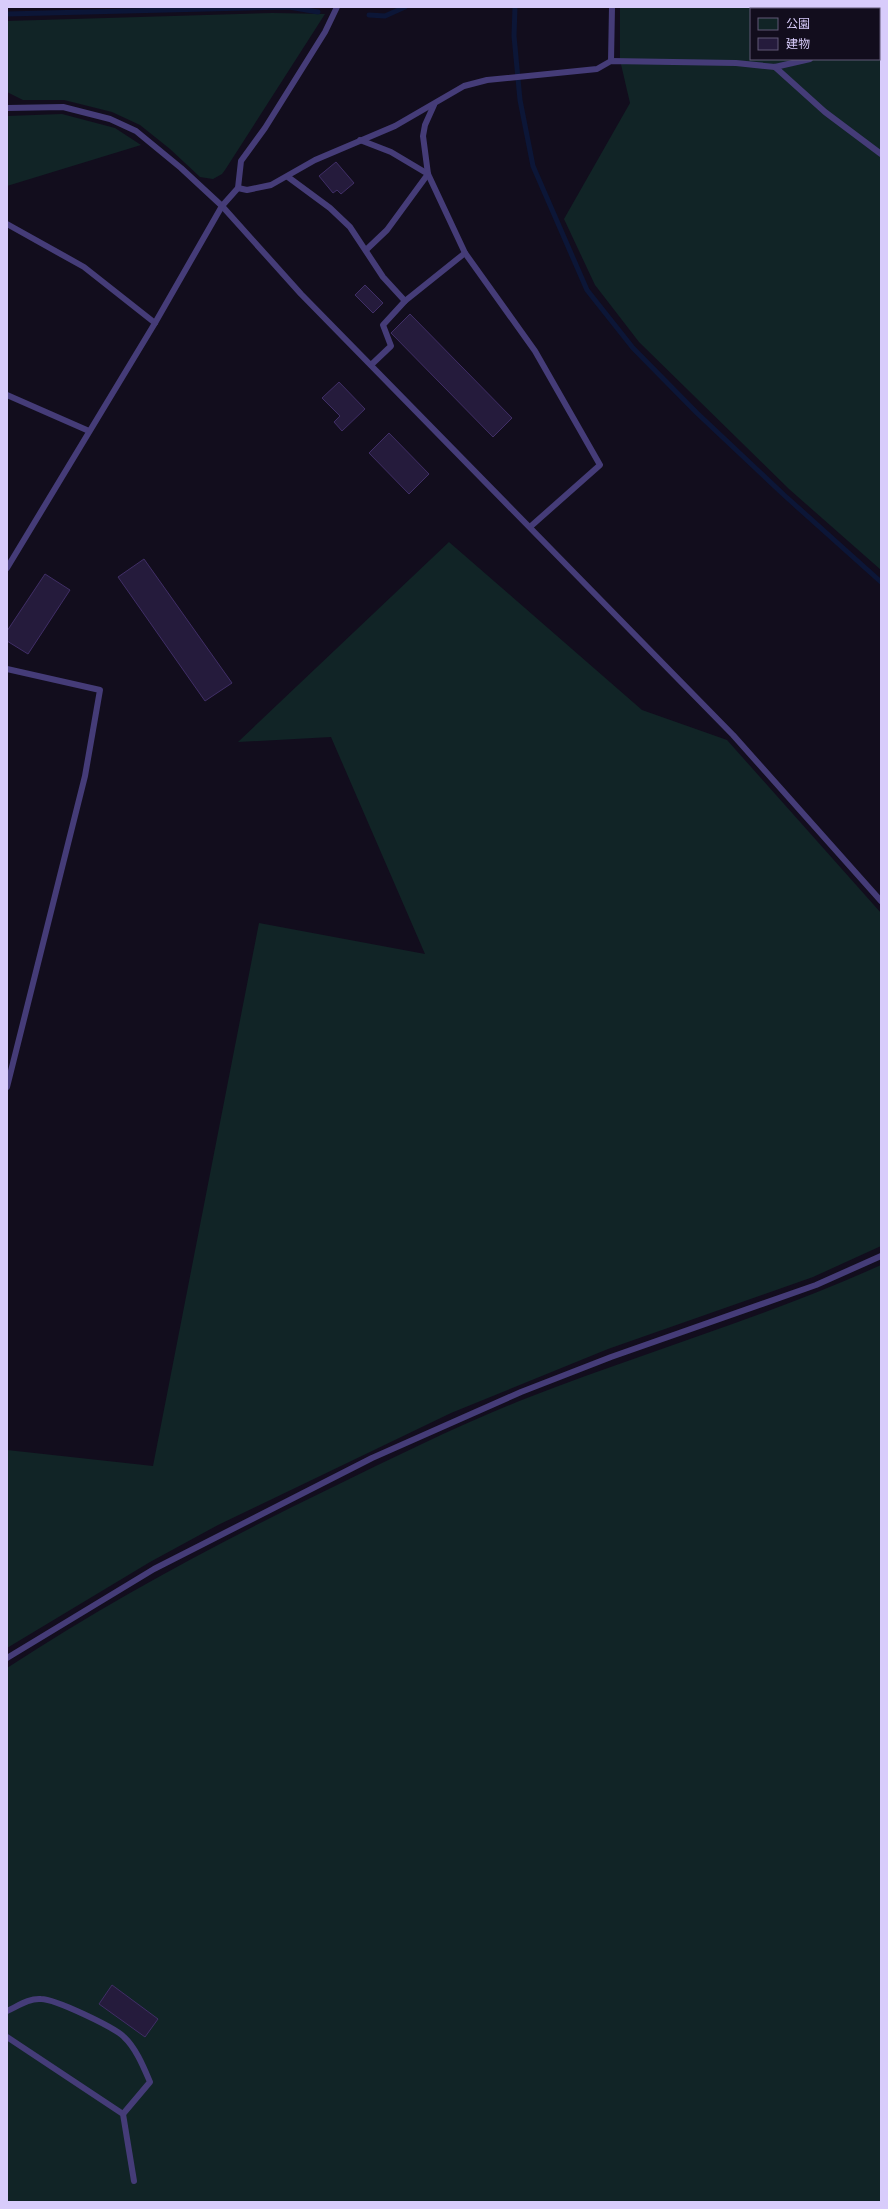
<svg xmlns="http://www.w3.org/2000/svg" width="888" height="2209" viewBox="0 0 888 2209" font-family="Karla,'Noto Sans JP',sans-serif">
<rect width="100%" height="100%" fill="#120d1d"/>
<!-- green -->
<g fill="#112426" fill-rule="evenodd">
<path d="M620 7H881V570L789 489 639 342 595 285 564 219 630 103 620 60ZM751 9H879V59H751Z"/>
<polygon points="272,13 325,14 225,170 222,174 213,179 200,177 170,149 140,125 112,112 64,100 23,100 7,92 7,21"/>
<polygon points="62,114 115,128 141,145 7,186 7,116"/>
<polygon points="449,542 642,710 727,740 881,913 881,1246 813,1277 608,1349 451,1413 218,1525 150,1562 7,1648 7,1450 153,1466 259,923 425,954 331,737 238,742"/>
<path d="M881 1265V2202H7V1668C111 1600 221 1541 333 1487 397 1456 461 1424 527 1398 645 1352 766 1317 881 1265Z"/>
</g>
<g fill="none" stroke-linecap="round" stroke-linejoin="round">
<!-- stream -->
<g stroke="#0c1637" stroke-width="5">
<polyline points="515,7 514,36 520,100 533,166 587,290 633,348 697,413 784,495 881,582"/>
<polyline points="7,14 289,7 318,12"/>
<polyline points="369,15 385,16 405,7"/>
</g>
</g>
<!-- building -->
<g fill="#251b3c" stroke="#402e66">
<polygon points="336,162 354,183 341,194 337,190 333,193 319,176"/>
<polygon points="365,285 383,303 373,313 355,295"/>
<polygon points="410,314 512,418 493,437 391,333"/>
<polygon points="339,382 365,409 342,431 334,422 340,416 322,398"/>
<polygon points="389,433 429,474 409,494 369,453"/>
<polygon points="144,559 232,683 205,701 118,577"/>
<polygon points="45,574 70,590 28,654 7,641 7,631"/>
<polygon points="112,1985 158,2019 145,2037 99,2004"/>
</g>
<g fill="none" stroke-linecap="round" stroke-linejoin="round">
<!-- lane -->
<g stroke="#453c78" stroke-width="6">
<polyline points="879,54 881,54"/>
<polyline points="611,61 612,7"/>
<polyline points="775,67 825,112 881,154"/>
<polyline points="434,105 425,125 423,136 428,174 465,253 535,351 600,465 530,527"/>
<polyline points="7,108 63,107 110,119 136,131 181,168 222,206 301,294 733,735 881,901"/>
<polyline points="360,140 391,152 428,174 387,230 366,250"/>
<polyline points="288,177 330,208 350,227 383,277 405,301"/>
<polyline points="238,188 247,190 271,185 315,160 395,126 464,86 487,80 597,69 611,61 736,63 775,67 810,59"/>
<polyline points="7,224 84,267 155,323"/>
<polyline points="371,365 391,346 383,325 405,301 465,253"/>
<polyline points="7,395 89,431"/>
<polyline points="7,568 155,323 222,206 238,188 241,161 265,128 325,32 337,7"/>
<polyline points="7,669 100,690 85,776 7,1087"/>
<polyline points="7,1658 154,1569 372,1458 521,1392 611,1357 816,1285 881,1256"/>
<path d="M7 2011C18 2006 29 1998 41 1999 55 1999 114 2027 124 2037 136 2048 144 2068 150 2082L123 2114"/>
<polyline points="7,2037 123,2114 134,2181"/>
</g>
</g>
<!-- border -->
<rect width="888" height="2209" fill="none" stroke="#d8ccfb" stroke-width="16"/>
<!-- legend -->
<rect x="750" y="8" width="130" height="52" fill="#120d1d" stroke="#615976"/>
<rect x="758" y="18" width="20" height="12" fill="#112426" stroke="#615976"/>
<text x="786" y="28" font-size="12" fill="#d8ccfb">公園</text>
<rect x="758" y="38" width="20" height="12" fill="#251b3c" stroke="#615976"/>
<text x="786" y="48" font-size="12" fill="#d8ccfb">建物</text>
</svg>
